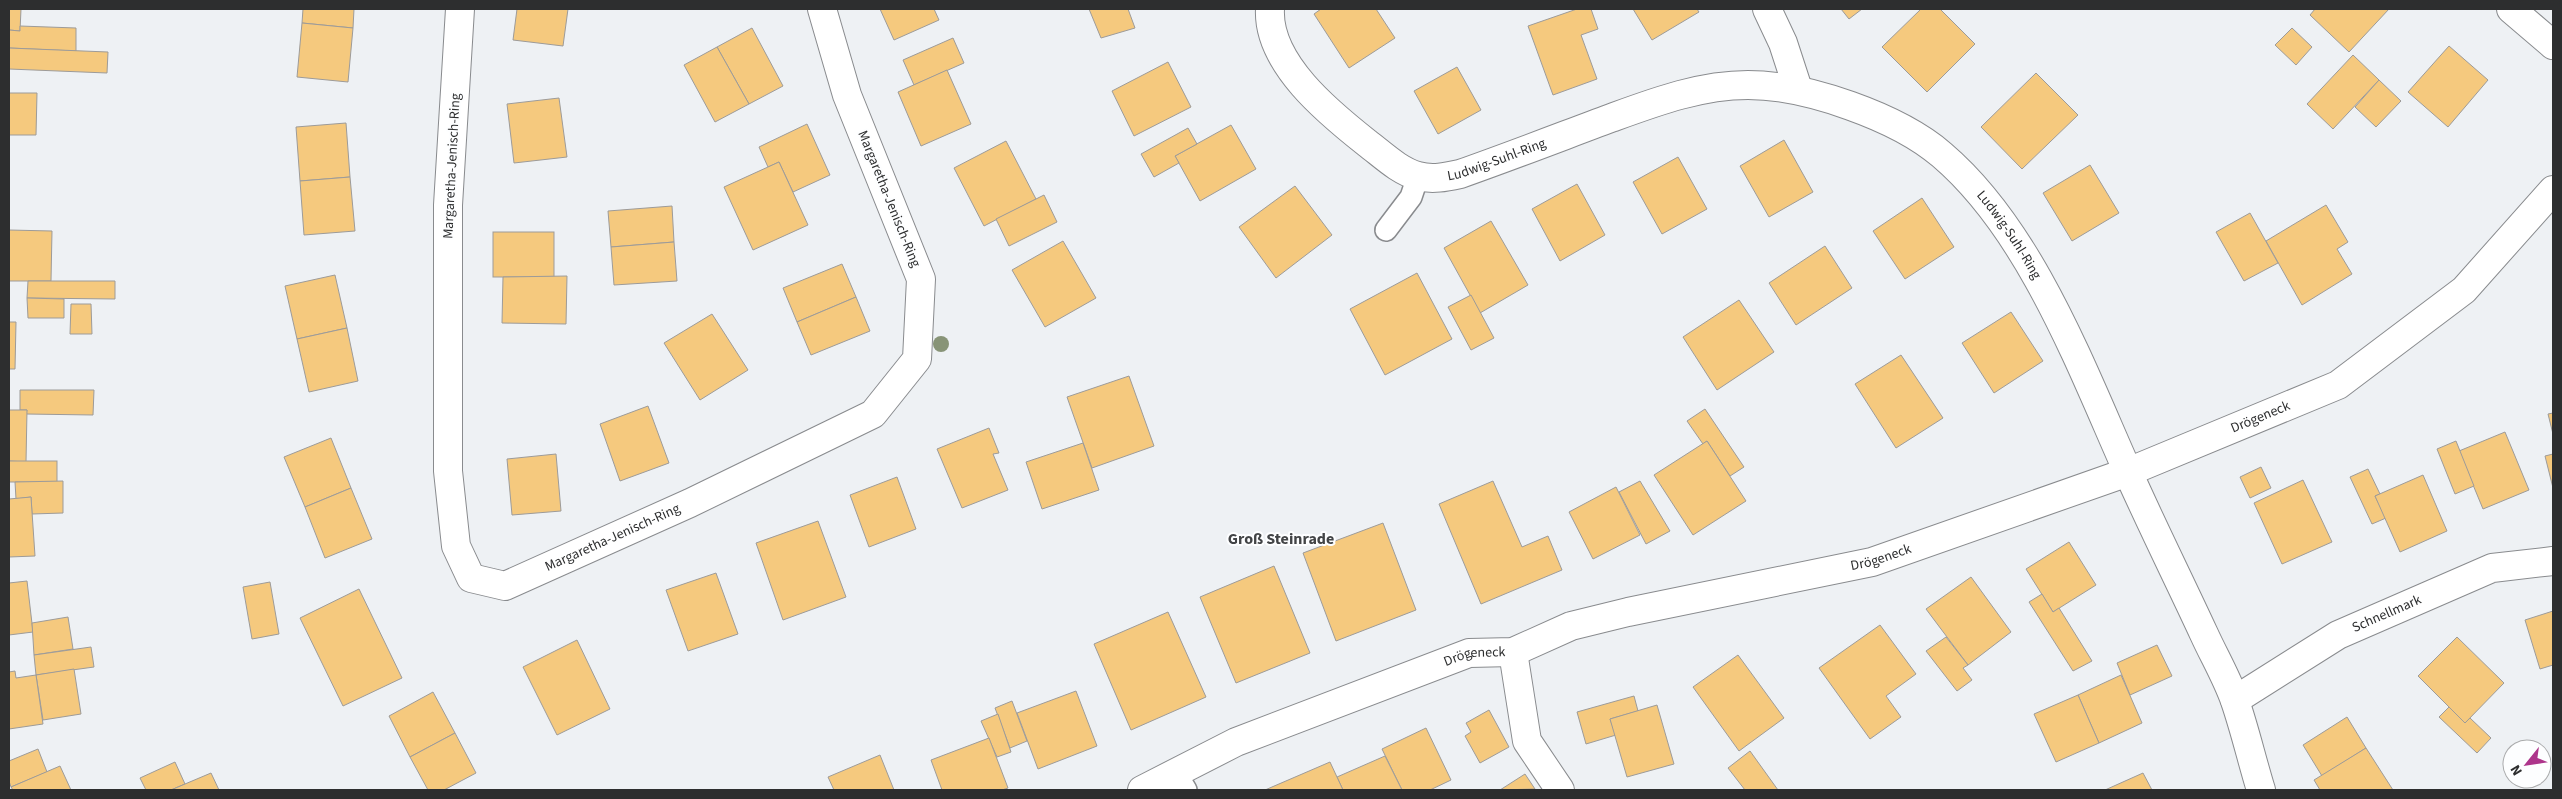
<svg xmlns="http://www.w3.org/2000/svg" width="2562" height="799" viewBox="0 0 2562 799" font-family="'Source Sans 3',sans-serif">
<rect width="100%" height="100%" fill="#eef1f4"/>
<!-- building -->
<g fill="#f5c97e" stroke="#9d9b99">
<polygon points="9,9 21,9 20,31 9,30"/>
<polygon points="303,9 354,9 353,28 302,23"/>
<polygon points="517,9 568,9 563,46 513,40"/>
<polygon points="880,9 934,9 939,20 894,40"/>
<polygon points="1089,9 1128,9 1135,28 1101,38"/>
<polygon points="1321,9 1376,9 1395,38 1349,68 1314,14"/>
<polygon points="1577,9 1591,9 1598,29 1581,35 1597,79 1553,95 1528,26"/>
<polygon points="1633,9 1697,9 1699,12 1652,40"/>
<polygon points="1841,9 1862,9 1849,19"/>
<polygon points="1921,9 1940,9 1975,44 1927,92 1882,47"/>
<polygon points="2315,9 2389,9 2349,52 2310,15"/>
<polygon points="302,23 353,28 348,82 297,77"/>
<polygon points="20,26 76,28 76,51 9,48 9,30 20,31"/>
<polygon points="752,28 783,86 749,104 717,47"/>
<polygon points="2292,28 2312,47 2296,65 2275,45"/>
<polygon points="953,38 964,63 914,85 903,60"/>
<polygon points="2449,46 2488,80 2448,127 2408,92"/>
<polygon points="717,47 749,104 715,122 684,65"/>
<polygon points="9,48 108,52 107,73 9,69"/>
<polygon points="2353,55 2379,80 2333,129 2307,104"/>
<polygon points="1168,62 1191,107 1134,136 1112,91"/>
<polygon points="1457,67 1481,110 1438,134 1414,91"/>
<polygon points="947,70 971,124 921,146 898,92"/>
<polygon points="2036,73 2078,115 2022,169 1981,127"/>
<polygon points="2379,80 2401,101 2376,127 2355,107"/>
<polygon points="9,93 37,93 36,135 9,135"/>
<polygon points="559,98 567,157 514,163 507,104"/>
<polygon points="346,123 350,177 300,181 296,127"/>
<polygon points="807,124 830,175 793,192 779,162 768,167 759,147"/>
<polygon points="1231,125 1256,169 1200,201 1175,156"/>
<polygon points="1188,128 1197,144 1175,156 1179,163 1154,177 1141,154"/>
<polygon points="1784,140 1813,192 1769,217 1740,166"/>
<polygon points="1006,141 1036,199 984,226 954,168"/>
<polygon points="1678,157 1707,209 1662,234 1633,182"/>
<polygon points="779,162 808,225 753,250 724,187"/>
<polygon points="2090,165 2119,213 2072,241 2043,193"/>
<polygon points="350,177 355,231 304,235 300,181"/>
<polygon points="1577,184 1605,235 1560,261 1532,209"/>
<polygon points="1295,186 1332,235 1276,278 1239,227"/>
<polygon points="1044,195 1057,222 1009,246 996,219"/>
<polygon points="1922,198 1954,247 1905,279 1873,231"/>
<polygon points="2326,205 2348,242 2337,249 2352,274 2302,305 2266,241"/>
<polygon points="672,206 674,242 611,247 608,211"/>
<polygon points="2250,213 2278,263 2244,281 2216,232"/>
<polygon points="1491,221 1528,285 1480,313 1444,248"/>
<polygon points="9,230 52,231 51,281 9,281"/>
<rect x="493" y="232" width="61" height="45"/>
<polygon points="1063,241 1096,298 1045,327 1012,270"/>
<polygon points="674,242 677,281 614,285 611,247"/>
<polygon points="1825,246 1852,288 1796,325 1769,283"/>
<polygon points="842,264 856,297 797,322 783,288"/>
<polygon points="1417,273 1452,339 1385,375 1350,309"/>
<polygon points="335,275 347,328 297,339 285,286"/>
<polygon points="567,276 566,324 502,323 503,277"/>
<polygon points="28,281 115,281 115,299 27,298"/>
<polygon points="1471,295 1494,338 1471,350 1448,307"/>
<polygon points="856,297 870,331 811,355 797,322"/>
<polygon points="27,298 64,299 64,318 28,318"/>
<polygon points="1739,300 1774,352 1717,390 1683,337"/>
<polygon points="71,304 91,304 92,334 70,334"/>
<polygon points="2011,312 2043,361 1994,393 1962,343"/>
<polygon points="712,314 748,370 700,400 664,343"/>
<polygon points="9,322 16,322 15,369 9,369"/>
<polygon points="347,328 358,381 309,392 297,339"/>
<polygon points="1901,355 1943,418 1896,448 1855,384"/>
<polygon points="1129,376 1154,446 1092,468 1067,397"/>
<polygon points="20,390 94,390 93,415 26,414 27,410 20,410"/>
<polygon points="648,406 669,463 620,481 600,424"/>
<polygon points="1705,409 1744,467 1730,476 1707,441 1703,444 1687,421"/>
<polygon points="9,410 27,410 26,462 9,461"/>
<polygon points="2553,413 2553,434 2548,414"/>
<polygon points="989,428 999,453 993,454 1008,490 962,508 937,449"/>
<polygon points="2505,432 2529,490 2483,509 2459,451"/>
<polygon points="331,438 351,488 305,507 284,457"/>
<polygon points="1707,441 1746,501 1693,535 1654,475"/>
<polygon points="2456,441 2474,486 2455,494 2437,449"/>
<polygon points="1083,443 1099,490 1042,509 1026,462"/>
<polygon points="556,454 561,511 512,515 507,459"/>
<polygon points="2553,454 2553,488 2545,456"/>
<rect x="9" y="461" width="48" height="21"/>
<polygon points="2261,467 2271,488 2250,498 2240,477"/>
<polygon points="2368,469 2380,494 2375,496 2386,518 2372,524 2350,477"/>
<polygon points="2423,475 2447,531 2400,552 2375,496"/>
<polygon points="897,477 916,529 869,547 850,495"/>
<polygon points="2303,480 2332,542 2282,564 2254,503"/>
<polygon points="63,481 63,513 32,514 31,497 16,499 15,482"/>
<polygon points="1493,481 1522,547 1548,536 1562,570 1481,604 1439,504"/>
<polygon points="1640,481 1670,531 1646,544 1619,492"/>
<polygon points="1616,487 1640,535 1593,559 1569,512"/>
<polygon points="351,488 372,539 325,558 305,507"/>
<polygon points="31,497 35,556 9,557 9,499"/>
<polygon points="818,521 846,597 783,620 756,543"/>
<polygon points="1383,523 1416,610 1336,641 1303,553"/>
<polygon points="2069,542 2096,585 2053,612 2026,569"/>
<polygon points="1274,566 1310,653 1236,683 1200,597"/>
<polygon points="716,573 738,634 688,651 666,590"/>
<polygon points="1971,577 2011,632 1968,665 1926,609"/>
<polygon points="27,581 33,632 9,635 9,583"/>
<polygon points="270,582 279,634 252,639 243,587"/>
<polygon points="359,589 402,678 343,706 300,618"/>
<polygon points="2042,594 2053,612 2059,608 2092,661 2073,671 2029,602"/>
<polygon points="2553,611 2553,665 2540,669 2525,620"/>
<polygon points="1168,612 1206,697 1131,730 1094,644"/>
<polygon points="68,617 73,649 34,655 32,623"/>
<polygon points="1880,625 1916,674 1886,696 1901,717 1870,739 1819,668"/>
<polygon points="1946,637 1968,665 1963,668 1972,680 1957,691 1926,651"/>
<polygon points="2457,637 2504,683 2465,723 2418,676"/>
<polygon points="577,640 610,709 557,735 523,667"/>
<polygon points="2157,645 2172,676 2130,695 2117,663"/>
<polygon points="91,647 94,667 36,675 34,655"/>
<polygon points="1738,655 1784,718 1739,751 1693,687"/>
<polygon points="74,669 81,714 43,720 36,675"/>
<polygon points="15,671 16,678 36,675 43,724 9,729 9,672"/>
<polygon points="2121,675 2142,723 2099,743 2078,695"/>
<polygon points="1076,691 1097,746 1038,769 1017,713"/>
<polygon points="433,692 455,733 410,757 389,716"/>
<polygon points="2078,695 2099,743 2056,762 2034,714"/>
<polygon points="1634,696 1638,711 1610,719 1616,735 1586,744 1577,712"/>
<polygon points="1012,701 1027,741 1010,748 995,708"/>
<polygon points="1657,705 1674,764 1627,777 1610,719"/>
<polygon points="2449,707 2465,723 2470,718 2491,738 2477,753 2439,717"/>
<polygon points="1489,710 1509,747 1480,763 1465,736 1471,732 1466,723"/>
<polygon points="998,714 1011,752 997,757 981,721"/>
<polygon points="2347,717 2366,748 2322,776 2303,745"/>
<polygon points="1426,728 1451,780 1430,790 1402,790 1382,749"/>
<polygon points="455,733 476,773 444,790 428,790 410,757"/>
<polygon points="989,738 1008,788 1002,790 942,790 931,760"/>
<polygon points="2366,748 2393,790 2320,790 2314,780"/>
<polygon points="38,749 47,772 11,787 9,781 9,761"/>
<polygon points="1750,751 1778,790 1745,790 1728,768"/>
<polygon points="880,755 894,790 834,790 828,777"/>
<polygon points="1385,756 1402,790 1343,790 1337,777"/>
<polygon points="175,762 185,784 171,790 146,790 140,778"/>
<polygon points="1330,762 1343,790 1265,790"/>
<polygon points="60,766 71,790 13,790 11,787"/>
<polygon points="211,773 219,790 171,790 185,784"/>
<polygon points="2143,773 2152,790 2105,790"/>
<polygon points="1525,774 1535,789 1500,790"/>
</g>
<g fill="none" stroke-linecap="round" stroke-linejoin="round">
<defs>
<g id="lane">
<polyline points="1386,230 1411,197 1418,176"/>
<polyline points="1176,773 1186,790"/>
</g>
<g id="street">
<path id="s1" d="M460 9 448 205V471L456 546 471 578 505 586 690 503 873 414 917 359 921 279 847 95 822 9"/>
<path id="s2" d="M1270 9C1267 63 1329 113 1367 143 1383 155 1399 171 1418 176 1432 180 1446 177 1460 174 1511 156 1560 137 1611 118 1655 102 1700 85 1748 85 1806 85 1898 117 1942 155 2031 231 2081 367 2128 472 2152 526 2179 580 2204 634 2214 656 2227 678 2235 701 2245 730 2252 761 2261 790"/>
<polyline points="1767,9 1783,43 1798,89"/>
<polyline points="1513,652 1527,741 1560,790"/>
<path id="s3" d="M2235 700 2338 635 2492 568 2553 561"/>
<path id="s4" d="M1142 790 1236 742 1469 653 1513 652 1571 626 1628 612 1872 562 2128 472 2338 385 2464 290 2553 190"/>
</g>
<polyline id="secondary" points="2511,9 2553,45"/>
</defs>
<!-- lane casing -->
<use href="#lane" stroke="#898b8e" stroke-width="24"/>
<!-- street casing -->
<use href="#street" stroke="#898b8e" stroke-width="30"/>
<!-- secondary casing -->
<use href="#secondary" stroke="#898b8e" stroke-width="30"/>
<!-- lane -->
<use href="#lane" stroke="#fff" stroke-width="21"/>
<!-- street -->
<use href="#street" stroke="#fff" stroke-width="28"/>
<!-- secondary -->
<use href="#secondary" stroke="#fff" stroke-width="28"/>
</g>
<!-- trees -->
<circle fill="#889477" cx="941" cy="344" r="8"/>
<g text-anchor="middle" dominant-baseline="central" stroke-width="4" stroke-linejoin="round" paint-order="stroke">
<!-- street labels -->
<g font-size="14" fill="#2d2e2f" stroke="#fdfeff">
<text stroke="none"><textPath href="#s2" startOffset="314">Ludwig-Suhl-Ring</textPath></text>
<text transform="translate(452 166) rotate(-87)">Margaretha-Jenisch-Ring</text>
<text transform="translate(889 199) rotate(68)">Margaretha-Jenisch-Ring</text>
<text stroke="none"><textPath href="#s2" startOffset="892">Ludwig-Suhl-Ring</textPath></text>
<text stroke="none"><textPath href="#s4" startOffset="1185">Drögeneck</textPath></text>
<text stroke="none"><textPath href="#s1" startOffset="726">Margaretha-Jenisch-Ring</textPath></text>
<text stroke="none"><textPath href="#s4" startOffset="780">Drögeneck</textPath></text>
<text stroke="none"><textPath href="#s3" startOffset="175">Schnellmark</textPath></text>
<text stroke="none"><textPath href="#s4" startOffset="360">Drögeneck</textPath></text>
</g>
<!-- quarter labels -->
<g font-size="16" font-weight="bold" fill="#424446" stroke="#fdfeff">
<text x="1281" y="539">Groß Steinrade</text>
</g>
</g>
<!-- border -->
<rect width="2562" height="799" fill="none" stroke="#2d2e2f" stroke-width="20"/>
<!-- north arrow -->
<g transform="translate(2527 764) rotate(240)"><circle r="24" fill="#fdfeff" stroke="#aaabac"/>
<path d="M0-4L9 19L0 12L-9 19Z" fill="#ad358b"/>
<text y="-8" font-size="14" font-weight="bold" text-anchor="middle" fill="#2d2e2f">N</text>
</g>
</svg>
